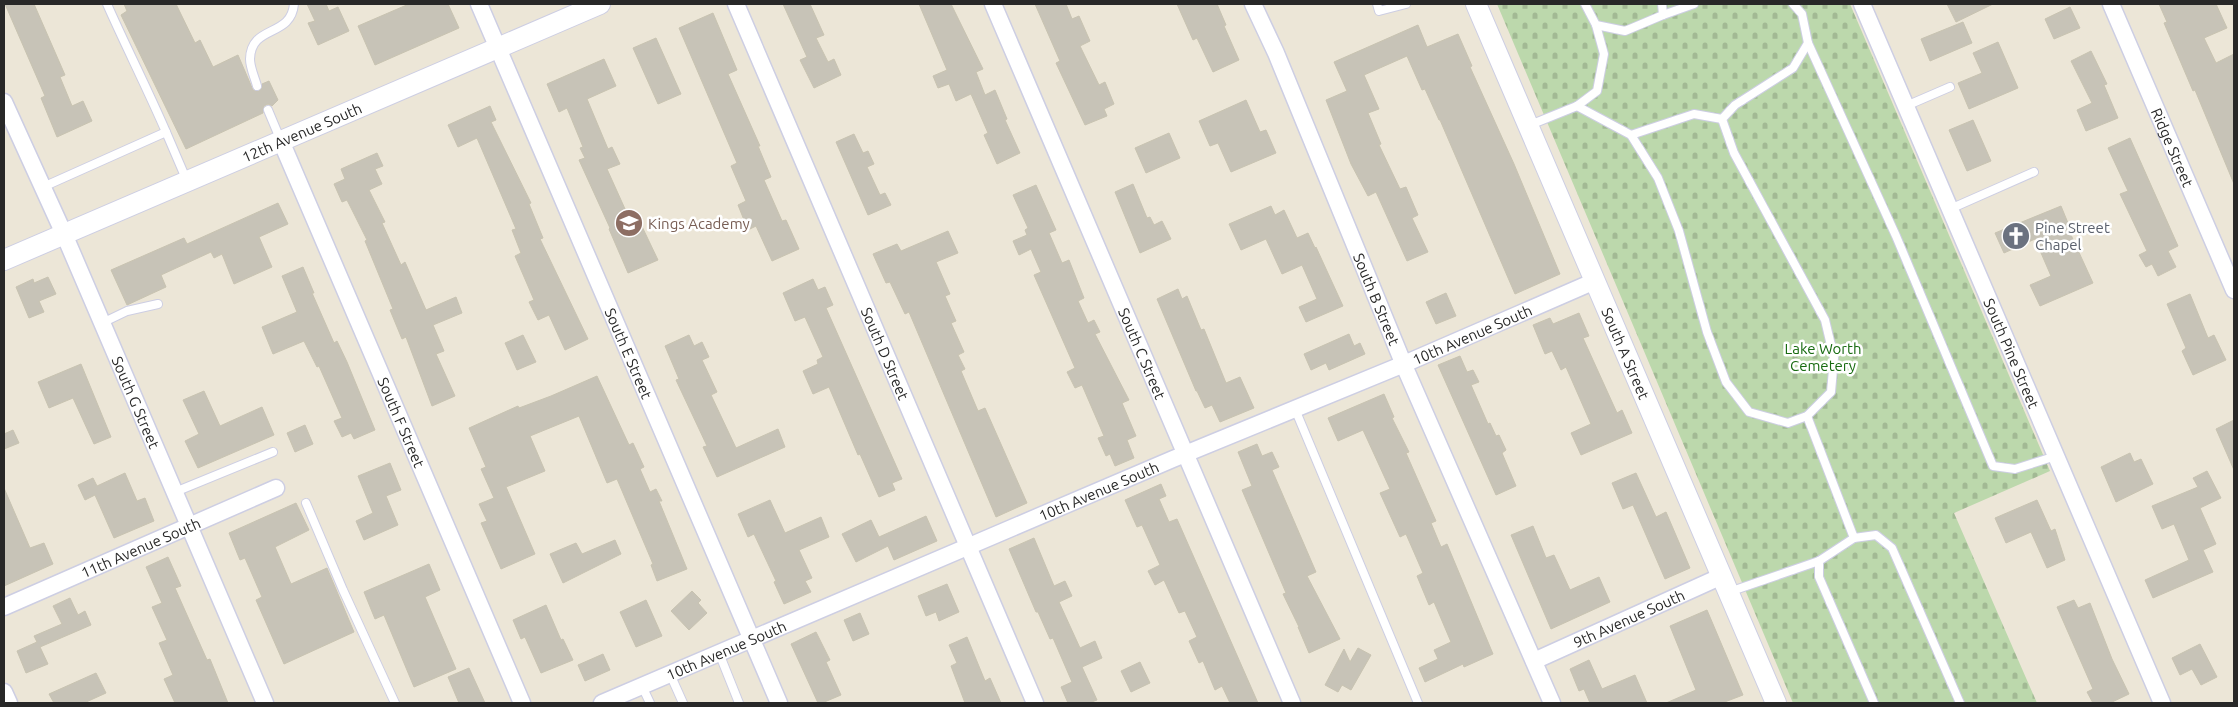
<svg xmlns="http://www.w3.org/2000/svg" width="2238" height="707" viewBox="0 0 2238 707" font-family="Ubuntu,sans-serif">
<defs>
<pattern id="cemetery-stones" width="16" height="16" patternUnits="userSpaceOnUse" patternTransform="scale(1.25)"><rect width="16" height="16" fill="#bcd8ac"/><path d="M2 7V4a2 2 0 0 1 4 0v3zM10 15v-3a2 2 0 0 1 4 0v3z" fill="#a2b994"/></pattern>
</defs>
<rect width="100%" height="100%" fill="#ece6d7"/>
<!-- cemetery -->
<polygon fill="url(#cemetery-stones)" points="1497,4 1850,4 2050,471 1954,513 2037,703 1793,703"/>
<!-- building -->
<g fill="#c7c3b7" stroke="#c8c3b1">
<polygon points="5,4 34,4 65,75 60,77 72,106 83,101 92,121 57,137 41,98 45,96"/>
<polygon points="124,4 176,4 195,43 200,40 213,67 238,55 253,90 259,91 262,88 262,84 269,81 278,100 272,106 268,104 264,106 263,113 186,149 121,15 127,11"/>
<polygon points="307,4 326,4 329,11 338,7 349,31 318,45 308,23 315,21"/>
<polygon points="409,4 448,4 459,28 375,65 358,26"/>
<polygon points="783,4 810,4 824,35 816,38 828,62 834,59 841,75 814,88 800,60 807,57"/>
<polygon points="919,4 951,4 983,69 976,72 985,95 995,90 1007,119 1005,120 1020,153 997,164 984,135 988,133 971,94 956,101 949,84 938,88 933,76 947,70"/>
<polygon points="1035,4 1066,4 1072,19 1079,16 1090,41 1080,46 1099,85 1105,82 1114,104 1104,109 1107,116 1085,125 1056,63 1060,61"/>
<polygon points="1177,4 1217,4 1226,25 1224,26 1239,60 1213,72 1197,38 1193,40"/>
<polygon points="1947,4 1993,4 1956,22"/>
<polygon points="2159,4 2216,4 2227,28 2204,38 2216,63 2234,54 2234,184 2195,90 2193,91 2164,23 2167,22"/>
<polygon points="2070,7 2080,28 2054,39 2045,19"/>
<polygon points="713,13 737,70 728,74 760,146 758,146 771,177 764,180 782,221 786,220 799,249 772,261 756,226 748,230 738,205 746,201 731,166 737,163 679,28"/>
<polygon points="1963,22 1972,43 1930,61 1921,39"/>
<polygon points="1418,25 1427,47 1458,34 1472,66 1470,67 1514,164 1560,274 1515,294 1440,120 1439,120 1425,89 1422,90 1407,56 1364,75 1379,109 1368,113 1381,144 1379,145 1400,189 1406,187 1418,215 1412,218 1428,252 1407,261 1376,192 1368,196 1351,164 1326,100 1347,91 1334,62"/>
<polygon points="656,38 681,94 658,104 633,48"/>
<polygon points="1998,42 2018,88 1969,109 1958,83 1982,73 1973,53"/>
<polygon points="2091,51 2107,84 2104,85 2118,118 2086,131 2077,110 2092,103 2071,61"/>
<polygon points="604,59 616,86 587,99 608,149 612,147 620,164 607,169 630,220 637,216 658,260 628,273 609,229 610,228 579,160 585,158 580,148 583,147 567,108 559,112 547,84"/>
<polygon points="1246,100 1260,132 1266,130 1276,153 1231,172 1218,143 1210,146 1199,121"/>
<polygon points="490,106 496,120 491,122 531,203 529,204 543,238 540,239 588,339 565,350 549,315 538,320 529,302 534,300 515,256 521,253 512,230 516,229 477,138 458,147 448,125"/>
<polygon points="1973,120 1991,161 1967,171 1949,130"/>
<polygon points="1169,133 1180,158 1146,173 1135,148"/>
<polygon points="854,134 863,153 868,151 874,164 867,167 880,195 885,193 891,205 868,215 836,142"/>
<polygon points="2130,138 2178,246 2168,251 2176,267 2158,276 2152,264 2146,267 2139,255 2147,251 2120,194 2128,191 2108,148"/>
<polygon points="377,153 383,166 375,169 382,184 369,190 385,222 382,223 401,265 405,262 426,310 456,297 462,313 433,325 444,351 436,354 455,396 432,406 406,337 402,339 390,310 393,309 365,241 367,240 347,200 342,202 334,184 345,179 341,169"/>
<polygon points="1133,184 1147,218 1150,217 1154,225 1162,221 1171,239 1140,253 1115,192"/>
<polygon points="1036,185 1056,230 1049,233 1062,263 1069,260 1084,298 1078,301 1088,323 1094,320 1100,332 1095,334 1129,400 1122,403 1136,436 1127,440 1134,458 1115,466 1110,454 1106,456 1098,438 1104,436 1082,385 1075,388 1067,372 1075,368 1034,275 1041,272 1031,249 1019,255 1013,241 1027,235 1025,230 1028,228 1013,195"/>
<polygon points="278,203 288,224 259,237 272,267 234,284 222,254 214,258 211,252 161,275 166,287 127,305 111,270 184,238 187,244"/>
<polygon points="1271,206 1275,215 1284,210 1297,238 1308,233 1315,248 1316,247 1343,306 1306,322 1299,307 1317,299 1302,265 1282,274 1266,239 1241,250 1229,224"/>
<polygon points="2061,206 2068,223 2066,224 2093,283 2040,306 2030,285 2051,276 2035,239 2004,253 1995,233"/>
<polygon points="948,231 958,253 936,262 950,294 945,296 956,321 951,323 964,352 958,355 965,369 961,371 978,411 985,408 1027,503 996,517 909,312 905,314 890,282 886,283 873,254 897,244 901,251"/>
<polygon points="303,267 314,293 312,293 334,343 337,341 347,362 375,430 354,439 351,433 342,437 334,421 342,418 319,366 317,367 304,341 273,354 262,327 297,312 282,276"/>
<polygon points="48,277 56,294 39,301 44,312 29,318 16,287 33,279 34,283"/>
<polygon points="813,279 818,290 825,287 833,305 826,308 902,479 892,483 895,490 879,497 860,454 858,455 829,387 813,394 803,371 818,364 817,360 823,357 805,317 795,321 783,293"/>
<polygon points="1178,289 1182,299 1187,296 1201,330 1204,329 1226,383 1240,377 1254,408 1220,422 1212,405 1205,408 1197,391 1196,391 1157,299"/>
<polygon points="1446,293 1456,316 1436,324 1426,302"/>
<polygon points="2190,294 2208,338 2214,335 2226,360 2193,375 2182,351 2186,348 2167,304"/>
<polygon points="1579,313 1589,336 1583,338 1617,413 1622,410 1632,433 1581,455 1571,433 1591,424 1566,367 1561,370 1552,351 1545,354 1533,325 1550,318 1553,324"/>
<polygon points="1349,334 1354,346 1360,343 1365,354 1329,370 1326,363 1311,370 1304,354"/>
<polygon points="523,335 536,362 517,370 505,343"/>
<polygon points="689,335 694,346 702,342 709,357 702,360 717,392 711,395 736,448 778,429 785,447 717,477 703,447 707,446 676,380 679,379 665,346"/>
<polygon points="1460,356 1467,372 1473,370 1479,382 1471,385 1488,424 1490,423 1496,436 1499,435 1506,450 1502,453 1516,486 1496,495 1438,365"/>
<polygon points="81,364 111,437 94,444 73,398 49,408 38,382"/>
<polygon points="597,376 629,445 633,443 644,467 640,469 650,492 656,489 662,501 659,501 687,569 657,581 651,565 653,564 617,479 607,483 579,416 530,436 545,471 506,487 535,554 501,569 481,523 487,521 479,504 494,498 481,469 486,467 469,428 518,406 519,408 551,396"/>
<polygon points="204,391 220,426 262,407 274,435 198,468 185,441 199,434 183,400"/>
<polygon points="1384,394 1394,417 1392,418 1409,452 1406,453 1436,521 1431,523 1441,547 1447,544 1493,654 1464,667 1463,664 1425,682 1419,668 1438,659 1434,650 1451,642 1434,602 1429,605 1417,576 1423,573 1406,534 1400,537 1380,493 1390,489 1363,430 1338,441 1328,418"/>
<polygon points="2234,420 2234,470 2216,429"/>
<polygon points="305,425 313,444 295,452 287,433"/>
<polygon points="13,430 19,443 4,449 4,434"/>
<polygon points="1257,444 1262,456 1272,452 1279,467 1272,470 1316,572 1307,576 1340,639 1309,653 1298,627 1299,627 1283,594 1286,593 1242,490 1252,486 1238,452"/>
<polygon points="2130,453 2134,462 2141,459 2153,484 2116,502 2101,467"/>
<polygon points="390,463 401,490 386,496 398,525 364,540 356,521 373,513 358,476"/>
<polygon points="2207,471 2221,498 2200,508 2216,544 2203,550 2213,572 2153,598 2145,580 2189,560 2174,524 2162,529 2152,506 2198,487 2193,478"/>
<polygon points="125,473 137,501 145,498 154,521 114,538 95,495 85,500 78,485 93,478 97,486"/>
<polygon points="1636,473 1656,517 1666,512 1690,568 1665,579 1633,505 1623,509 1612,483"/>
<polygon points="1161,484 1166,496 1159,499 1169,522 1177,519 1258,703 1230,703 1222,686 1215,690 1203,661 1199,663 1189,641 1197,637 1185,611 1179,613 1164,580 1155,585 1148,571 1160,565 1142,525 1137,527 1125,500"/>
<polygon points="4,488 30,548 44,543 53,564 4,586"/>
<polygon points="770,500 785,533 821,517 829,537 799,550 812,578 805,581 811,592 784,604 774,582 776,581 754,534 748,537 738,514"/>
<polygon points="2037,500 2051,531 2055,529 2065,560 2047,568 2031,532 2006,543 1995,518"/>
<polygon points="296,503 309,530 275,547 291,584 327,568 354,632 284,664 256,600 262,597 245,558 240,560 229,533"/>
<polygon points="926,516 937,541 894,560 888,546 856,562 842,534 871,520 879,537"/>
<polygon points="1533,526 1546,558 1554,555 1570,590 1599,577 1610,602 1551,629 1511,535"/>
<polygon points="1034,538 1054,586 1065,581 1072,596 1059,602 1080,648 1095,641 1102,658 1082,667 1097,700 1089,703 1068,703 1061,687 1072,682 1053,638 1050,639 1038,612 1036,612 1009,549"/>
<polygon points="615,540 621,554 563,583 550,554 576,543 582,554"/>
<polygon points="168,557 181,586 175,588 207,660 210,659 228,703 175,703 164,679 173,675 159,643 167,640 152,607 162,603 146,567"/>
<polygon points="429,564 440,590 425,597 456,669 414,687 384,615 375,619 364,592"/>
<polygon points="947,584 959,612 939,621 936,612 926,616 918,596"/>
<polygon points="692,591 701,600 698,603 707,613 689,630 671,611"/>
<polygon points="70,598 78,615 85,611 91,625 40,647 48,664 26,673 17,651 37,642 34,636 62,624 53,606"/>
<polygon points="646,600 662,636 636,647 620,612"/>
<polygon points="2074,600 2078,608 2090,603 2112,659 2129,694 2110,703 2093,703 2087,692 2093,689 2057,607"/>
<polygon points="546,605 561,640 563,639 573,660 541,673 525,637 521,639 513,620"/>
<polygon points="1707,610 1743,695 1722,703 1666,703 1696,690 1670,626"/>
<polygon points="860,613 869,634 853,641 844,620"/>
<polygon points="816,632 830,660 826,662 841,695 822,703 818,703 791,644"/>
<polygon points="967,637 985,681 990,678 1001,703 965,703 951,666 957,663 949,645"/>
<polygon points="2200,644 2217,677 2201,685 2192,669 2180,675 2172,658"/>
<polygon points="1358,648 1371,655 1351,690 1342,685 1338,692 1325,685 1344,649 1350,662"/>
<polygon points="603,654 610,670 585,681 578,665"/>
<polygon points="1589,660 1602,689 1635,675 1647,703 1590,703 1584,689 1579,691 1570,669"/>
<polygon points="1140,662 1150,683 1131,692 1121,671"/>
<polygon points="469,668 485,703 459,703 448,677"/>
<polygon points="96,673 106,693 84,703 54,703 49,694"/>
</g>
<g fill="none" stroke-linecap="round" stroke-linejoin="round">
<defs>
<g id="service">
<path d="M107 4C126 47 147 88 166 132"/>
<polyline points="1377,4 1379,11 1406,4"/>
<polyline points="1585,4 1596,25 1625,31 1663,15 1662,4"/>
<polyline points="1663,15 1694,4"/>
<polyline points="1808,43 1896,236 1993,466 2015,469 2056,456"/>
<path d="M257 86C255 78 250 68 250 59 251 24 291 38 294 4"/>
<polyline points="1577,106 1631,135 1658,178 1679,231 1707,332 1726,382 1749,412 1788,423 1807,416 1831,392 1834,358 1825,320 1734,153 1722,119 1735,105 1793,68 1808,43 1802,14 1793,4"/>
<polyline points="1906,106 1950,87"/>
<polyline points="268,110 281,141"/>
<polyline points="1530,125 1577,106 1597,91 1604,54 1596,25"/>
<polyline points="1631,135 1694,114 1722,119"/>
<polyline points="43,187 166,132 187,181"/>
<polyline points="1950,209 2034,172"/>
<polyline points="102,323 127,311 158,304"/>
<polyline points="1295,409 1418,703"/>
<polyline points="1807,416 1854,538 1876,535 1892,548 1960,703"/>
<polyline points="175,492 273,452"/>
<polyline points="306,503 343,590 395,703"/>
<polyline points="1854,538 1819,561 1819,577 1874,703"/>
<polyline points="1729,592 1819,561"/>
<polyline points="719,653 739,703"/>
<polyline points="670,674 683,703"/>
<polyline points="642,686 650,703"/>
</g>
<g id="minor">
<path id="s1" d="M479 4 779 703"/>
<path id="s2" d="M736 4 1035 703"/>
<path id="s3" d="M993 4 1292 703"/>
<path id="s4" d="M1253 4 1276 53 1406 370 1552 703"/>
<path id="s5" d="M1862 4 2162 703"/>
<path id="s6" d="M2111 4 2234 290"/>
<path id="s7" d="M4 102 64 234 265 703"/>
<path id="s8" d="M281 141 522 703"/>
<path id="s9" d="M4 607 276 488"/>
<path id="s10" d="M1534 661 1722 576"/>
<polyline points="4,692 9,703"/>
<path id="s11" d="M602 703 1173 459 1404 364 1595 281"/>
</g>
<g id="tertiary">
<path id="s12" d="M1476 4 1776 703"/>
<path id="s13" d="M4 260 600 4"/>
</g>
</defs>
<!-- service casing -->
<use href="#service" stroke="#cdcee3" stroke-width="10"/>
<!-- minor casing -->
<use href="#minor" stroke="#cdcee3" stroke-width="19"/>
<!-- tertiary casing -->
<use href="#tertiary" stroke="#cdcee3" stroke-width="22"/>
<!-- service -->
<use href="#service" stroke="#fff" stroke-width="8"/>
<!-- minor -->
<use href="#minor" stroke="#fff" stroke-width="16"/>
<!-- tertiary -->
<use href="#tertiary" stroke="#fff" stroke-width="20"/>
</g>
<!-- icons -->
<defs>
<symbol id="school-disc" viewBox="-11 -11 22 22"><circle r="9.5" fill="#8d6e63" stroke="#fff"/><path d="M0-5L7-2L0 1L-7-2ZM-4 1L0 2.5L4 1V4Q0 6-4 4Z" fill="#fff"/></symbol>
<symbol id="church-disc" viewBox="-11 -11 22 22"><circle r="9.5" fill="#6b7280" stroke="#fff"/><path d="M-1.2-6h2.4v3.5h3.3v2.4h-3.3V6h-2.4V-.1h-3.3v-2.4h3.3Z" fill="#fff"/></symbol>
</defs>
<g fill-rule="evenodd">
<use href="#school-disc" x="613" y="207" width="32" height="32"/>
<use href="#church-disc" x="2000" y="220" width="32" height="32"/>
</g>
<g text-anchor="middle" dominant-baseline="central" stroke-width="5" stroke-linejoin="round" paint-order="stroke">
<!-- street labels -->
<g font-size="15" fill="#282828" stroke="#fff">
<text stroke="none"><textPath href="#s13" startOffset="324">12th Avenue South</textPath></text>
<text stroke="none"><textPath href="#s6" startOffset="156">Ridge Street</textPath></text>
<text stroke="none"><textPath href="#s4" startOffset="320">South B Street</textPath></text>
<text stroke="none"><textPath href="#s11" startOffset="945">10th Avenue South</textPath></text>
<text stroke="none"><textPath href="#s2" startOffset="380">South D Street</textPath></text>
<text stroke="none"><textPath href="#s3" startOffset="380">South C Street</textPath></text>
<text stroke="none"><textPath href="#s12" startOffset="380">South A Street</textPath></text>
<text stroke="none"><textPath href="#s5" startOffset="380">South Pine Street</textPath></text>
<text stroke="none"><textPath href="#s1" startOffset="380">South E Street</textPath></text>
<text stroke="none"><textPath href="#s7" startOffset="328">South G Street</textPath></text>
<text stroke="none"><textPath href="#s8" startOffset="306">South F Street</textPath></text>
<text stroke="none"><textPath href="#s11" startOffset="540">10th Avenue South</textPath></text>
<text stroke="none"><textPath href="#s9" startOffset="149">11th Avenue South</textPath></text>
<text stroke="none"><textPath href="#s10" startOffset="104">9th Avenue South</textPath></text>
<text stroke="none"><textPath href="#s11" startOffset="135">10th Avenue South</textPath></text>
</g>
<!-- education labels -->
<g font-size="15" fill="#785e54" stroke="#fff" text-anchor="start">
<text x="648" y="223">Kings Academy</text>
</g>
<!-- worship labels -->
<g font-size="15" fill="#5b616d" stroke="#fff" text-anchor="start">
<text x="2035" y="227">Pine Street<tspan x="2035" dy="17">Chapel</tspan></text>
</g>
<!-- park labels -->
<g font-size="15" fill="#186b11" stroke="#fff">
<text x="1823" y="348">Lake Worth<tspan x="1823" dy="17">Cemetery</tspan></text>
</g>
</g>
<!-- border -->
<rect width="2238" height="707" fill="none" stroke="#282828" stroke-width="10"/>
</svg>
